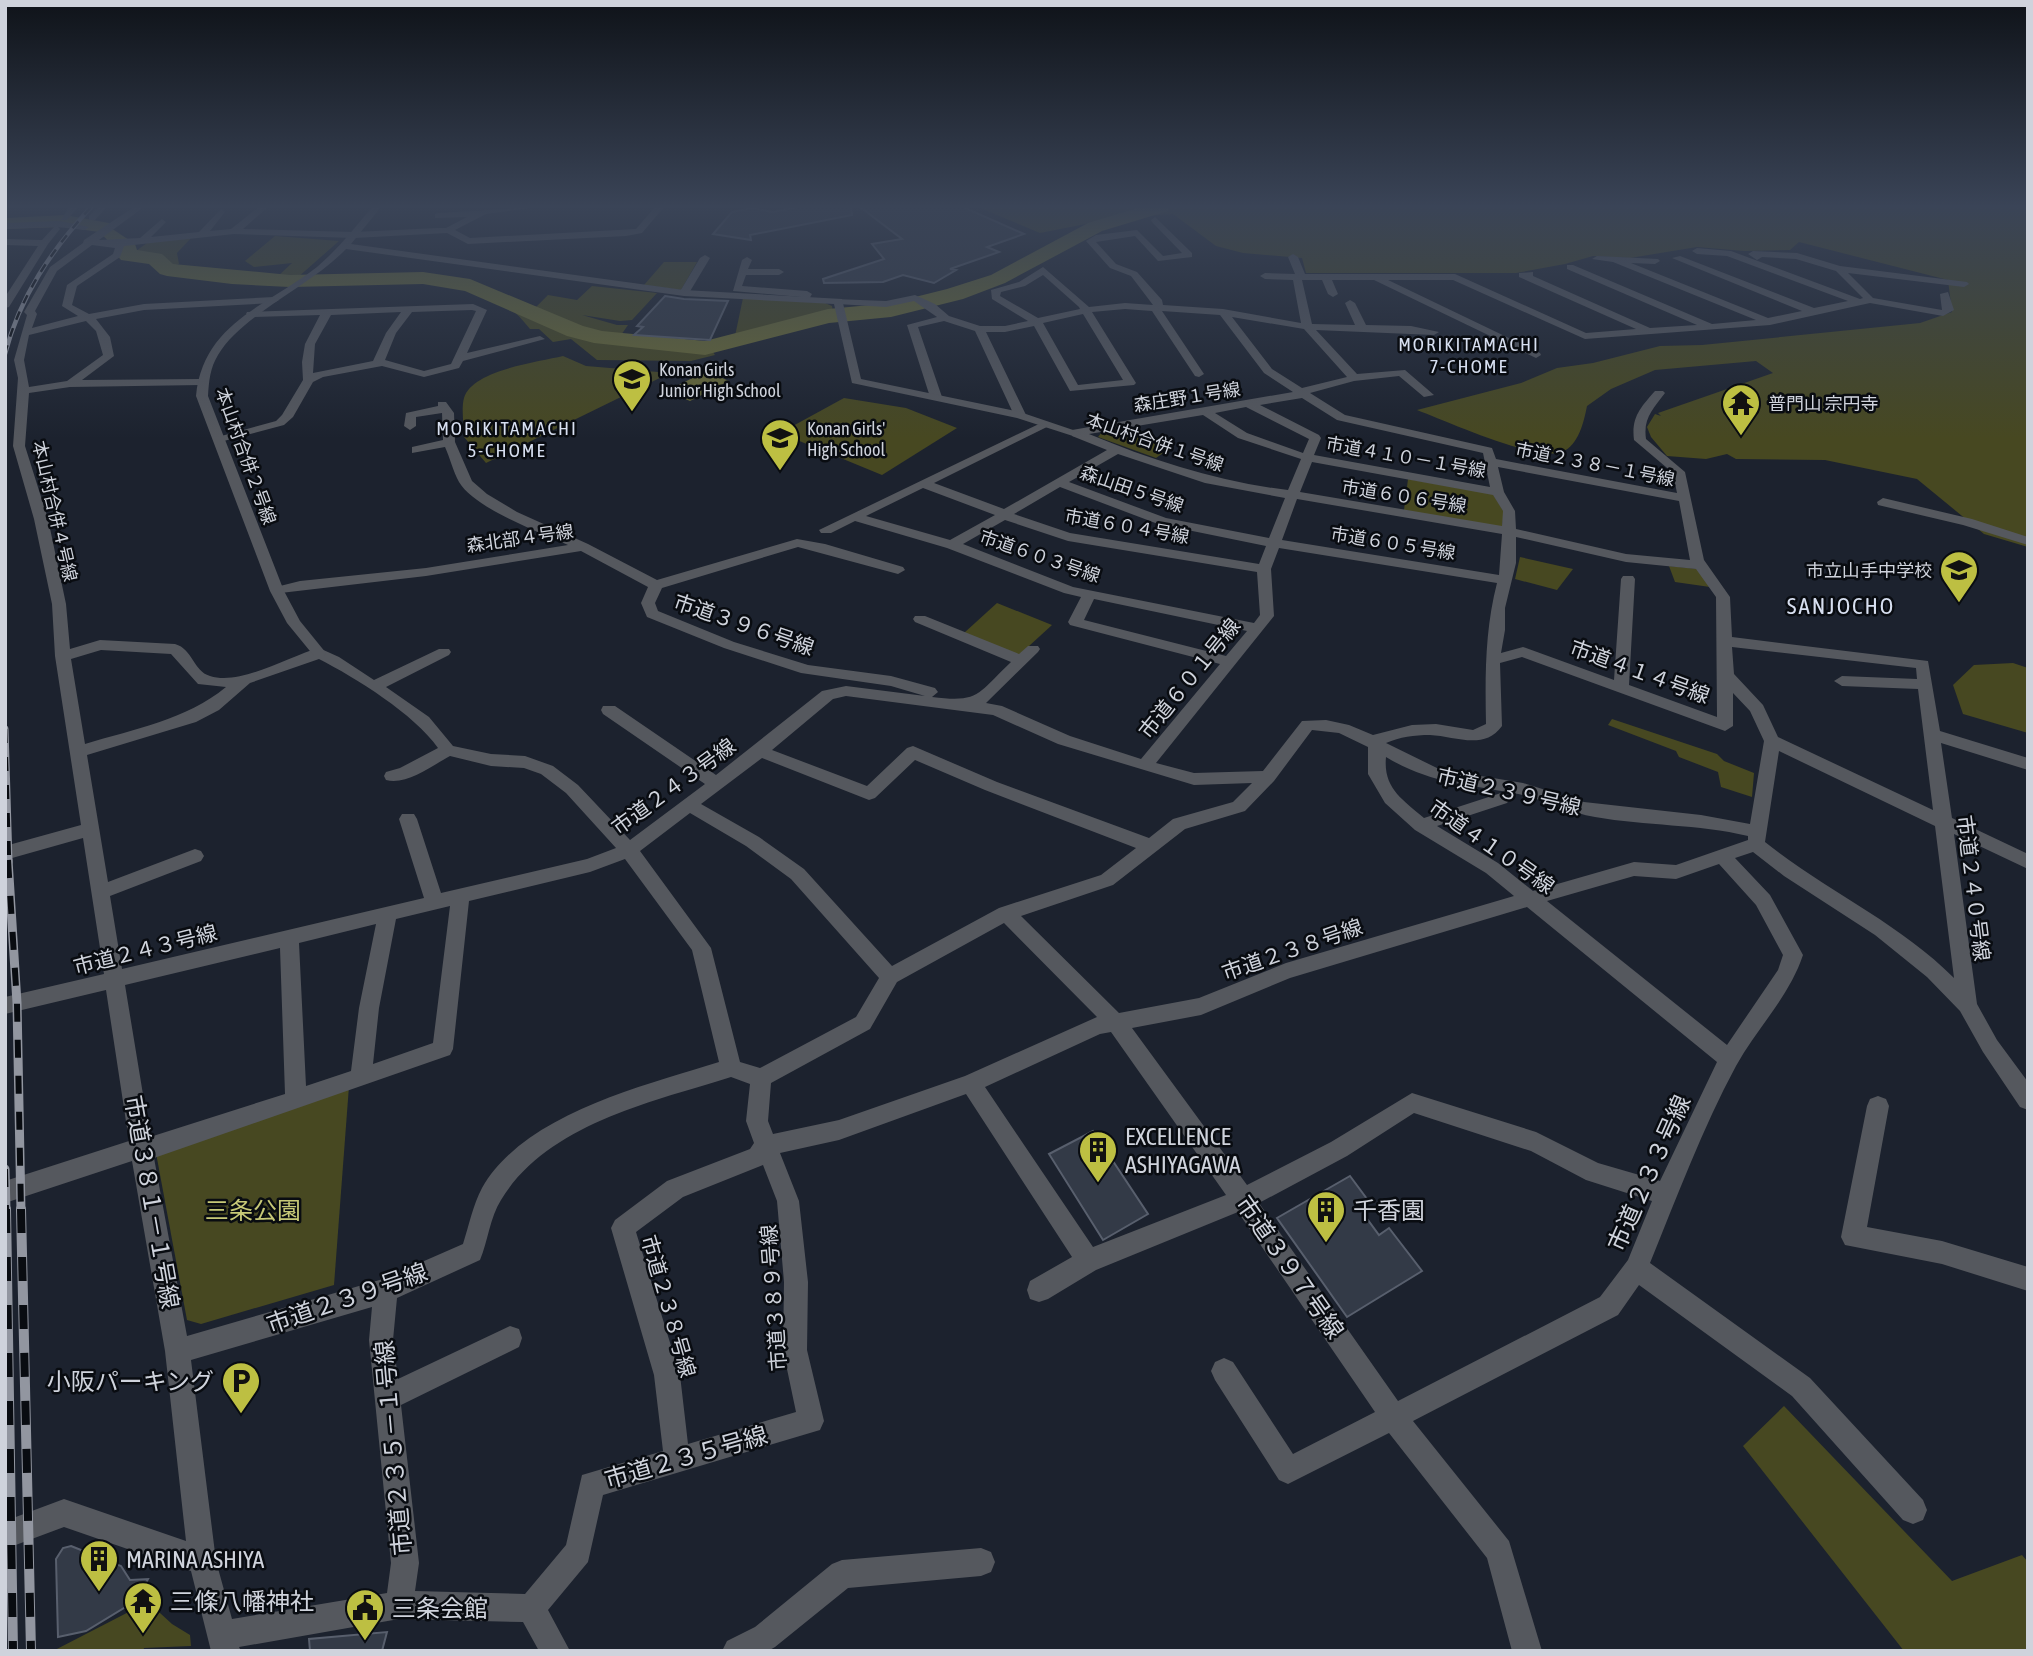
<svg xmlns="http://www.w3.org/2000/svg" width="2033" height="1656" viewBox="0 0 2033 1656" font-family="'Asap Condensed','Noto Sans JP',sans-serif">
<rect width="100%" height="100%" fill="#1c222e"/>
<!-- green -->
<g fill="#474821">
<path d="M978 207H2028V547L1984 534 1917 479 1825 460 1736 459 1727 454 1706 459 1667 456 1651 437 1647 427 1655 414 1661 416 1658 413 1773 373 1756 361 1655 370 1611 389 1587 406C1584 421 1579 445 1562 452 1536 462 1446 421 1417 410L1521 383 1557 368 1593 363 1660 346 1702 345 1920 323 1952 312 1948 280 1799 242 1790 250 1744 251 1697 247 1630 258 1593 256 1565 264 1516 273H1306L1302 258 1243 253 1216 246 1173 214 1116 218 1040 233Z"/>
<polygon points="275,236 339,241 297,278 277,277 292,263 254,267 245,261"/>
<polygon points="192,237 177,253 179,264 167,267 155,254 136,251 147,243"/>
<polygon points="664,262 697,262 681,290 644,285"/>
<path d="M592 286 657 293 632 320 620 321 582 315 617 325H628L619 338 708 345 715 355 691 361 597 360 571 339 553 342 539 329H530C517 313 507 303 487 296L494 292 536 307 548 295 577 300Z"/>
<polygon points="743,298 825,303 832,306 833,312 735,336"/>
<path d="M563 356 586 366 670 373 486 463 464 437C464 425 461 409 464 398 472 370 538 362 563 356Z"/>
<polygon points="844,398 906,408 957,428 882,475 780,433"/>
<polygon points="1132,427 1173,446 1156,458 1098,437 1102,432"/>
<polygon points="1408,479 1493,494 1504,512 1502,528 1404,510"/>
<polygon points="1520,557 1573,569 1557,590 1515,579"/>
<polygon points="1669,566 1698,569 1710,587 1675,582"/>
<polygon points="997,603 1052,625 1017,657 964,633"/>
<polygon points="2013,663 2028,668 2028,733 1963,714 1953,685 1974,665"/>
<polygon points="1612,719 1717,754 1724,761 1754,773 1752,797 1721,787 1718,772 1679,757 1676,751 1608,725"/>
<polygon points="349,1086 334,1285 201,1324 187,1320 156,1153"/>
<polygon points="1784,1406 1952,1581 2022,1555 2028,1562 2028,1651 1904,1651 1743,1446"/>
<polygon points="148,1602 172,1624 190,1635 191,1646 144,1648 143,1651 53,1651"/>
</g>
<!-- water -->
<polygon fill="#6a6b35" points="706,371 729,381 690,401 667,391"/>
<g fill="none" stroke-linecap="round" stroke-linejoin="round">
<!-- river -->
<polygon fill="#6a6b35" fill-rule="evenodd" points="1141,207 1170,207 1168,211 1102,231 1005,283 963,299 891,317 829,323 705,355 594,343 567,336 465,291 423,284 290,287 232,284 167,276 160,274 149,264 121,260 115,253 117,249 99,232 65,227 5,229 7,218 65,215 109,223 111,228 135,244 137,250 162,254 173,264 290,275 423,272 470,279 583,326 602,331 705,341 828,309 891,303 947,289 991,275 1088,223"/>
</g>
<!-- building -->
<g fill="#333a47" stroke="#585f6d" stroke-width="2">
<polygon points="798,207 851,207 852,215 750,235 751,240 713,234 732,212 752,208 773,212"/>
<polygon points="860,207 963,207 1024,234 987,247 999,252 950,269 956,270 934,283 903,275 883,282 824,283 823,279 884,259 872,244 902,239"/>
<polygon points="665,296 684,299 728,301 710,340 634,335 643,327 637,326"/>
<polygon points="1093,1131 1148,1214 1103,1240 1049,1154"/>
<polygon points="1350,1176 1367,1199 1357,1205 1379,1235 1389,1228 1422,1271 1347,1317 1277,1218"/>
<polygon points="71,1546 121,1566 130,1580 148,1579 137,1600 86,1631 58,1637 56,1559 63,1548"/>
<polygon points="387,1632 382,1651 310,1651 309,1639"/>
</g>
<g fill="none" stroke-linecap="round" stroke-linejoin="round">
<!-- minor -->
<g fill="#55585e" fill-rule="evenodd">
<polygon points="69,207 78,207 67,220 61,220"/>
<polygon points="98,207 107,207 95,220 89,220 89,216"/>
<path d="M134 207H144L99 240 140 238 162 219 166 222 151 237 199 232 221 209 225 212 210 231 231 229 259 207H268L243 229 354 232 438 228H446L467 217 435 218V214L438 213 537 207 486 214 455 230 470 238 636 229 655 207H664L642 233 626 236 468 244 447 233 354 238 234 234 124 246 120 257 77 286 72 305 89 314 144 304 274 297 279 300 274 303 144 310 96 319 110 337 114 356 82 380 201 379 207 382 201 385 70 387 29 393 25 446 48 519 66 604 70 649 100 640 175 644C193 649 193 671 210 676 241 686 289 656 319 648L339 657 374 680 439 649H449L451 652 449 655 386 687 429 717 453 746 491 754 525 756 553 766 578 785 630 840 705 784 603 714 601 710 603 706H615L716 775 822 691 846 686 925 696 891 686 801 673 724 648 647 617 641 603 648 587 581 551 426 576 272 594V588L300 581 426 568 568 545C541 533 474 508 459 482 453 471 450 458 445 447L412 453V447L443 440 442 413 416 417V426L410 430 404 426 406 413 438 406V402H446L454 413 455 442 472 481 487 494 517 512 588 544 657 580 797 539 825 544 903 567 905 570 898 574 798 547 662 588 655 603 658 611 734 642 808 665 891 676 935 688 938 692 932 697C980 703 977 694 1011 662L915 622 913 619 915 616H925L1019 654 1028 646H1038L1040 649 1038 652 986 703 1002 706 1070 736 1141 759 1220 664 1070 625 1068 622 1081 597 1064 593 947 548 855 521 831 533H821L819 530 1043 422 1053 424 934 483 1004 509 1107 450 1072 436V430L1293 392 1264 373 1220 315 1162 311 1204 374 1199 377 1195 376 1152 311 1125 309 1092 312 1136 383 1134 385 1070 391 1034 326 1005 332H986L1026 415 1020 418 1014 415 975 331 944 321 918 327 942 397 936 400 930 397 907 325 937 317 914 301 886 307 838 304 834 303V299L886 301 915 295 935 304 949 316 980 326H1005L1028 321 992 299 991 290 1019 282 1043 267 1089 307 1125 303 1153 305 1131 276 1110 268 1086 241 1096 235 1137 230 1163 256 1182 253 1152 222 1151 220 1155 217 1192 253V257L1158 261 1135 236 1096 242 1116 264 1137 272 1162 300 1163 305 1223 309 1301 323 1293 280 1265 279 1260 276 1265 273 1295 274 1288 257 1293 254 1298 257 1305 274H1455L1586 333 1636 329 1519 277V273L1533 272V276L1650 328 1697 325 1567 269V265H1573L1712 324 1756 320 1613 262 1592 259 1597 256 1658 259 1660 261 1655 264 1631 263 1768 318 1802 311 1672 258 1680 256 1814 308 1848 301 1727 256 1697 254 1692 251 1697 248 1731 251 1860 299 1863 298 1836 271 1796 259 1762 257 1757 260 1748 254 1753 251 1797 253 1840 266 1967 282 1969 284 1964 287 1848 273 1873 298 1942 310 1940 294 1948 292 1954 310 1943 316 1870 303 1770 325 1585 339 1453 280H1388L1540 353 1541 355 1536 358 1374 280H1332L1338 294 1333 297 1328 294 1322 280H1302L1312 324 1355 325 1345 303 1350 300 1355 303 1366 325 1411 326 1439 332 1434 335 1316 330 1357 374 1405 370 1434 395 1424 397 1399 376 1354 381 1310 393 1345 415 1492 448 1496 459 1677 493 1673 473 1634 440C1631 417 1641 407 1655 391H1663L1665 393C1653 409 1643 418 1646 439L1685 472 1704 560 1730 597 1732 637 1928 661 1940 731 2028 758V770L1941 743 1952 818 2028 854V869L1954 834 1977 1004 1997 1040 2028 1082V1110L2020 1107 1983 1052 1960 1011 1927 977 1875 935 1784 876 1753 852 1735 858 1770 895 1803 955C1789 997 1757 1028 1736 1066 1703 1127 1676 1199 1650 1263L1810 1378 1923 1500 1927 1510 1923 1520 1913 1524 1903 1520 1792 1396 1639 1285 1618 1315 1413 1421 1509 1541 1542 1651H1512L1487 1558 1389 1433 1288 1484 1279 1480 1215 1380 1211 1371 1215 1362 1224 1358 1233 1362 1293 1454 1375 1412 1238 1212 1096 1270 1048 1299 1039 1302 1030 1299 1027 1290 1030 1281 1072 1257 966 1094 839 1140 780 1153 799 1201 808 1282 807 1350 824 1421 820 1430 603 1495 588 1562 548 1610 570 1651H539L523 1622 399 1619 239 1647 241 1651H211L191 1571 64 1527 5 1549V1521L64 1499 186 1541 165 1351 132 1161 5 1203V1181L129 1141 106 990 5 1014V997L104 974 83 838 5 860V846L81 825 55 656 52 604 34 519 13 446 18 378 14 360 27 315 24 312 50 267 83 243 84 240ZM92 245 115 248 113 254 67 285 62 306 78 316 32 328 37 314 35 311 57 271ZM1043 275 1079 307 1080 309 1038 318 1000 296 1001 292 1025 286ZM1083 314 1123 380 1078 385 1043 323ZM1232 317 1304 329 1347 377 1302 388 1272 369ZM86 321 96 331 103 355 67 381 29 387 24 360 29 335ZM1302 398 1337 420 1483 453 1490 487 1314 455 1321 438 1319 435 1260 405ZM1246 407 1309 439 1303 453 1247 433 1215 413ZM1203 415 1238 438 1301 459 1288 490C1219 482 1154 461 1089 434ZM1118 454 1205 483 1285 498 1269 538 1166 518 1069 482ZM1312 462 1493 495 1503 511 1502 526 1300 492ZM1498 467 1679 501 1690 560 1626 554 1516 529 1515 511 1504 492ZM1060 487 1158 524 1266 546 1259 564 1070 533 1014 514ZM923 488 995 515 950 540 866 516ZM1297 499 1502 534 1499 575 1282 540ZM1005 520 1068 541 1257 572 1260 615 1254 623 1073 587 963 544ZM1516 537 1626 562 1696 569 1716 597 1717 717 1629 685 1635 579 1633 576H1623L1621 579 1614 680 1523 647 1501 653 1505 630V608L1516 563ZM1279 548 1497 583C1485 629 1485 676 1486 724L1473 730 1436 724 1412 725 1373 735 1349 725 1326 720 1302 721 1263 771 1194 773 1156 763 1274 616 1271 569ZM1094 599 1247 631 1226 656 1084 620ZM1732 647 1916 668 1917 679 1842 676 1834 681 1842 686 1918 689 1933 810 1778 737 1763 705 1734 674ZM101 650 171 654 198 684 226 687C186 720 134 729 85 744L71 659ZM1522 657 1725 731 1733 726V693L1750 711 1764 741 1750 824 1701 815 1584 802 1523 783 1439 769 1386 743C1400 737 1414 735 1430 735 1455 736 1484 751 1502 726L1500 663ZM319 659C356 678 414 714 438 748L400 768 386 772 384 776 386 780C406 786 433 765 450 756L491 766 524 768 541 774 566 793 616 848 587 859 441 893 417 819 414 814H402L399 819 424 898 122 969 110 896 201 861 204 856 201 851 195 849 108 882 87 755 196 722 219 710 250 683ZM846 696 993 715 1058 744 1194 785 1252 783 1233 802 1173 819 1149 838 997 782 913 746 907 748 867 786 772 750 833 699ZM1312 730 1339 733 1368 747V774L1385 803 1415 830 1486 873 1514 896 1286 963 1199 998 1119 1013 1021 916 1113 885 1185 829 1245 811 1274 781ZM1779 751 1935 826 1954 978C1898 922 1826 891 1765 842ZM1386 757C1429 783 1465 784 1513 793 1541 798 1567 812 1595 817 1646 826 1698 824 1748 836V840L1676 865 1634 862 1533 891 1498 863 1437 826 1507 803 1510 799 1507 795 1501 793 1424 818C1402 799 1383 788 1386 757ZM762 758 869 800 875 798 915 760 985 790 1136 848 1101 875 999 908 892 966 804 869 759 837 701 804ZM690 813 746 846 791 879 879 978 856 1017 760 1068 740 1062 711 948 640 851ZM625 859 692 950 719 1062C643 1086 524 1114 482 1188 473 1205 469 1225 463 1244L383 1279 187 1336 154 1158 450 1055 453 1049 469 901 590 872ZM1719 864 1756 905 1783 955 1778 970 1727 1045 1547 901 1634 876 1676 879ZM450 906 433 1043 373 1064 379 1008 396 919ZM1527 907 1717 1062 1660 1181 1598 1163 1536 1132 1412 1093 1331 1142 1247 1185 1132 1028 1201 1015 1290 978ZM1004 923 1097 1017 965 1076 839 1120 773 1134 768 1121 771 1083 870 1029 897 982ZM376 924 359 1008 351 1071 306 1086 299 943ZM280 948 285 1094 150 1137 125 985ZM1111 1032 1226 1195 1093 1247 985 1087 1100 1034ZM731 1077 750 1084 746 1121 754 1143 750 1149 667 1181 615 1220 611 1228 654 1375 663 1451 582 1475 566 1545 525 1594 415 1591 419 1563 401 1405 519 1347 522 1338 519 1329 510 1326 398 1379 393 1340 397 1298 480 1260C488 1241 490 1217 501 1200 547 1124 652 1102 731 1077ZM1414 1113 1531 1151 1586 1180 1652 1201 1628 1260 1600 1297 1398 1401 1259 1203 1347 1156ZM763 1165 777 1201 784 1282 783 1350 796 1412 688 1444 680 1375 636 1232 683 1197ZM372 1307 369 1340 391 1563 387 1593 232 1619 216 1561 191 1360Z"/>
<polygon points="60,221 89,227 85,230 58,227 60,229 48,244 9,307 5,308 5,297 38,246 5,245 5,239 42,240 54,227 5,229 5,223"/>
<polygon points="705,255 710,258 689,293 681,295 679,293 700,258"/>
<polygon points="747,257 752,260 748,269 779,269 784,272 779,275 746,275 742,286 807,291 812,294 808,301 800,301 801,297 733,291 742,260"/>
<path d="M473 304 487 310 467 353 540 336 545 339 463 361 459 368 424 377 382 366 323 377 313 382 293 417 284 425 220 442 214 438 276 421 282 415 303 380 302 362 305 344 320 315 251 317 246 314 247 312ZM472 310 476 311 451 364 424 371 385 360 396 333 412 312ZM401 312 386 333 373 361 313 373 315 344 331 315Z"/>
<polygon points="1883,498 1972,519 2028,537 2028,545 1963,525 1878,505 1877,502"/>
<polygon points="1878,1096 1886,1099 1889,1106 1867,1227 1942,1241 2028,1267 2028,1291 1942,1264 1845,1245 1841,1237 1867,1106 1870,1099"/>
<polygon points="981,1548 991,1552 995,1562 991,1572 981,1576 848,1588 775,1647 768,1651 722,1651 727,1641 755,1627 832,1564 842,1560"/>
</g>
<!-- tertiary -->
<path fill="#55585e" fill-rule="evenodd" d="M372 207H381L351 244 684 290 842 299 861 379 1020 412 1082 433 1076 437 1017 418 852 383 834 304 684 296 346 249C311 286 241 315 218 355 210 368 209 381 208 396L284 591 300 621 326 653 324 656H314L287 623 270 591 196 396C203 323 267 306 317 267 338 249 355 228 372 207Z"/>
<defs>
<path id="rail-far3" d="M5 354C20 296 51 251 91 207"/>
<polyline id="rail-far2" points="5,729 9,862"/>
<g id="rail-far1">
<polyline points="8,860 17,1003 21,1211"/>
<polyline points="5,1169 6,1211"/>
</g>
<g id="rail">
<polyline points="6,1209 13,1651"/>
<polyline points="21,1209 31,1651"/>
</g>
</defs>
<!-- rail-far3 casing -->
<use href="#rail-far3" stroke="#9296a0" stroke-width="4.5"/>
<!-- rail-far2 casing -->
<use href="#rail-far2" stroke="#9296a0" stroke-width="7"/>
<!-- rail-far1 casing -->
<use href="#rail-far1" stroke="#9296a0" stroke-width="9"/>
<!-- rail casing -->
<use href="#rail" stroke="#9296a0" stroke-width="10"/>
<!-- rail-far3 -->
<use href="#rail-far3" stroke="#090c11" stroke-width="2.5" stroke-dasharray="9" stroke-linecap="butt"/>
<!-- rail-far2 -->
<use href="#rail-far2" stroke="#090c11" stroke-width="4.5" stroke-dasharray="14" stroke-linecap="butt"/>
<!-- rail-far1 -->
<use href="#rail-far1" stroke="#090c11" stroke-width="6" stroke-dasharray="18" stroke-linecap="butt"/>
<!-- rail -->
<use href="#rail" stroke="#090c11" stroke-width="8" stroke-dasharray="24" stroke-linecap="butt"/>
</g>
<!-- sky -->
<linearGradient id="sky" x2="0" y2="1"><stop stop-color="#0f1319"/><stop offset="0.47" stop-color="#3a4457"/><stop offset="1" stop-color="#3a4457" stop-opacity="0"/></linearGradient>
<rect width="2033" height="439" fill="url(#sky)"/>
<!-- icons -->
<defs>
<symbol id="school-pin" viewBox="-11 -11 22 30"><path d="M0 17L-7.5 6A9.5 9.5 0 1 1 7.5 6Z" fill="#bdbf42" stroke="#090c11"/><path d="M0-5L7-2L0 1L-7-2ZM-4 1L0 2.5L4 1V4Q0 6-4 4Z" fill="#111"/></symbol>
<symbol id="temple-pin" viewBox="-11 -11 22 30"><path d="M0 17L-7.5 6A9.5 9.5 0 1 1 7.5 6Z" fill="#bdbf42" stroke="#090c11"/><path d="M0-6L5-2H3V0L6.5 2.5H4V6H1.5V3h-3V6H-4V2.5H-6.5L-3 0V-2H-5Z" fill="#111"/></symbol>
<symbol id="building-pin" viewBox="-11 -11 22 30"><path d="M0 17L-7.5 6A9.5 9.5 0 1 1 7.5 6Z" fill="#bdbf42" stroke="#090c11"/><path d="M-4-6H4V6H1V3H-1V6H-4ZM-2.5-4.3h1.7v1.8h-1.7ZM.8-4.3h1.7v1.8H.8ZM-2.5-1h1.7V.8h-1.7ZM.8-1h1.7V.8H.8Z" fill="#111"/></symbol>
<symbol id="parking-pin" viewBox="-11 -11 22 30"><path d="M0 17L-7.5 6A9.5 9.5 0 1 1 7.5 6Z" fill="#bdbf42" stroke="#090c11"/><path d="M-3.5-5.5H1a3.5 3.5 0 0 1 0 7H-1V5.5H-3.5ZM-1-3.4V-.6H.8a1.4 1.4 0 0 0 0-2.8Z" fill="#111"/></symbol>
<symbol id="civic-pin" viewBox="-11 -11 22 30"><path d="M0 17L-7.5 6A9.5 9.5 0 1 1 7.5 6Z" fill="#bdbf42" stroke="#090c11"/><path d="M-.6-6.5H3V-4.5H.6V-3L4-1V1h2V6H-6V1h2V-1L-.6-3ZM-1.2 2.5V6h2.4V2.5Z" fill="#111"/></symbol>
</defs>
<g fill-rule="evenodd">
<use href="#school-pin" x="610" y="357" width="44" height="60"/>
<use href="#temple-pin" x="1719" y="381" width="44" height="60"/>
<use href="#school-pin" x="758" y="416" width="44" height="60"/>
<use href="#school-pin" x="1937" y="548" width="44" height="60"/>
<use href="#building-pin" x="1076" y="1128" width="44" height="60"/>
<use href="#building-pin" x="1304" y="1188" width="44" height="60"/>
<use href="#parking-pin" x="219" y="1359" width="44" height="60"/>
<use href="#building-pin" x="77" y="1537" width="44" height="60"/>
<use href="#temple-pin" x="121" y="1579" width="44" height="60"/>
<use href="#civic-pin" x="343" y="1586" width="44" height="60"/>
</g>
<g text-anchor="middle" dominant-baseline="central" stroke-width="5" stroke-linejoin="round" paint-order="stroke">
<!-- far-poi labels -->
<g font-size="18" fill="#cfd3dc" stroke="#090c11" text-anchor="start">
<text x="659" y="369">Konan Girls<tspan x="659" dy="21">Junior High School</tspan></text>
<text x="1768" y="403">普門山 宗円寺</text>
<text x="807" y="428">Konan Girls'<tspan x="807" dy="21">High School</tspan></text>
<text x="1932" y="570" text-anchor="end">市立山手中学校</text>
</g>
<!-- far-street labels -->
<g font-size="18" fill="#cfd3dc" stroke="#090c11">
<text transform="translate(1187 397) rotate(-9)">森庄野１号線</text>
<text transform="translate(1155 442) rotate(19)">本山村合併１号線</text>
<text transform="translate(246 456) rotate(70)">本山村合併２号線</text>
<text transform="translate(1406 457) rotate(10)">市道４１０－１号線</text>
<text transform="translate(1595 464) rotate(11)">市道２３８－１号線</text>
<text transform="translate(1132 489) rotate(19)">森山田５号線</text>
<text transform="translate(1404 496) rotate(9)">市道６０６号線</text>
<text transform="translate(55 511) rotate(77)">本山村合併４号線</text>
<text transform="translate(1127 526) rotate(10)">市道６０４号線</text>
<text transform="translate(520 538) rotate(-8)">森北部４号線</text>
<text transform="translate(1393 543) rotate(9)">市道６０５号線</text>
<text transform="translate(1040 556) rotate(19)">市道６０３号線</text>
</g>
<!-- far-neighbourhood labels -->
<g font-size="19" letter-spacing="2" fill="#d7dff0" stroke="#090c11">
<text x="1469" y="344">MORIKITAMACHI<tspan x="1469" dy="22">7-CHOME</tspan></text>
<text x="507" y="428">MORIKITAMACHI<tspan x="507" dy="22">5-CHOME</tspan></text>
</g>
<!-- street labels -->
<g font-size="21" fill="#cfd3dc" stroke="#090c11">
<text transform="translate(744 624) rotate(19)">市道３９６号線</text>
<text transform="translate(1640 671) rotate(20)">市道４１４号線</text>
<text transform="translate(1189 678) rotate(-51)">市道６０１号線</text>
<text transform="translate(673 786) rotate(-36)">市道２４３号線</text>
<text transform="translate(1509 791) rotate(13)">市道２３９号線</text>
<text transform="translate(1492 846) rotate(35)">市道４１０号線</text>
<text transform="translate(1974 888) rotate(83)">市道２４０号線</text>
<text transform="translate(145 949) rotate(-14)">市道２４３号線</text>
<text transform="translate(1292 949) rotate(-19)">市道２３８号線</text>
<text transform="translate(773 1298) rotate(-94)">市道３８９号線</text>
<text transform="translate(669 1306) rotate(74)">市道２３８号線</text>
</g>
<!-- neighbourhood labels -->
<g font-size="23" letter-spacing="2" fill="#d7dff0" stroke="#090c11">
<text x="1841" y="606">SANJOCHO</text>
</g>
<!-- near-poi labels -->
<g font-size="24" fill="#cfd3dc" stroke="#090c11" text-anchor="start">
<text x="1125" y="1136">EXCELLENCE<tspan x="1125" dy="28">ASHIYAGAWA</tspan></text>
<text x="1353" y="1210">千香園</text>
<text x="214" y="1381" text-anchor="end">小阪パーキング</text>
<text x="126" y="1559">MARINA ASHIYA</text>
<text x="170" y="1601">三條八幡神社</text>
<text x="392" y="1608">三条会館</text>
</g>
<!-- near-street labels -->
<g font-size="24" fill="#cfd3dc" stroke="#090c11">
<text transform="translate(1649 1173) rotate(-66)">市道２３３号線</text>
<text transform="translate(152 1202) rotate(80)">市道３８１－１号線</text>
<text transform="translate(1290 1267) rotate(55)">市道３９７号線</text>
<text transform="translate(347 1298) rotate(-19)">市道２３９号線</text>
<text transform="translate(393 1448) rotate(-95)">市道２３５－１号線</text>
<text transform="translate(686 1457) rotate(-16)">市道２３５号線</text>
</g>
<!-- near-park labels -->
<g font-size="24" fill="#c7c977" stroke="#090c11">
<text x="253" y="1210">三条公園</text>
</g>
</g>
<!-- border -->
<rect width="2033" height="1656" fill="none" stroke="#cfd3dc" stroke-width="14"/>
</svg>
